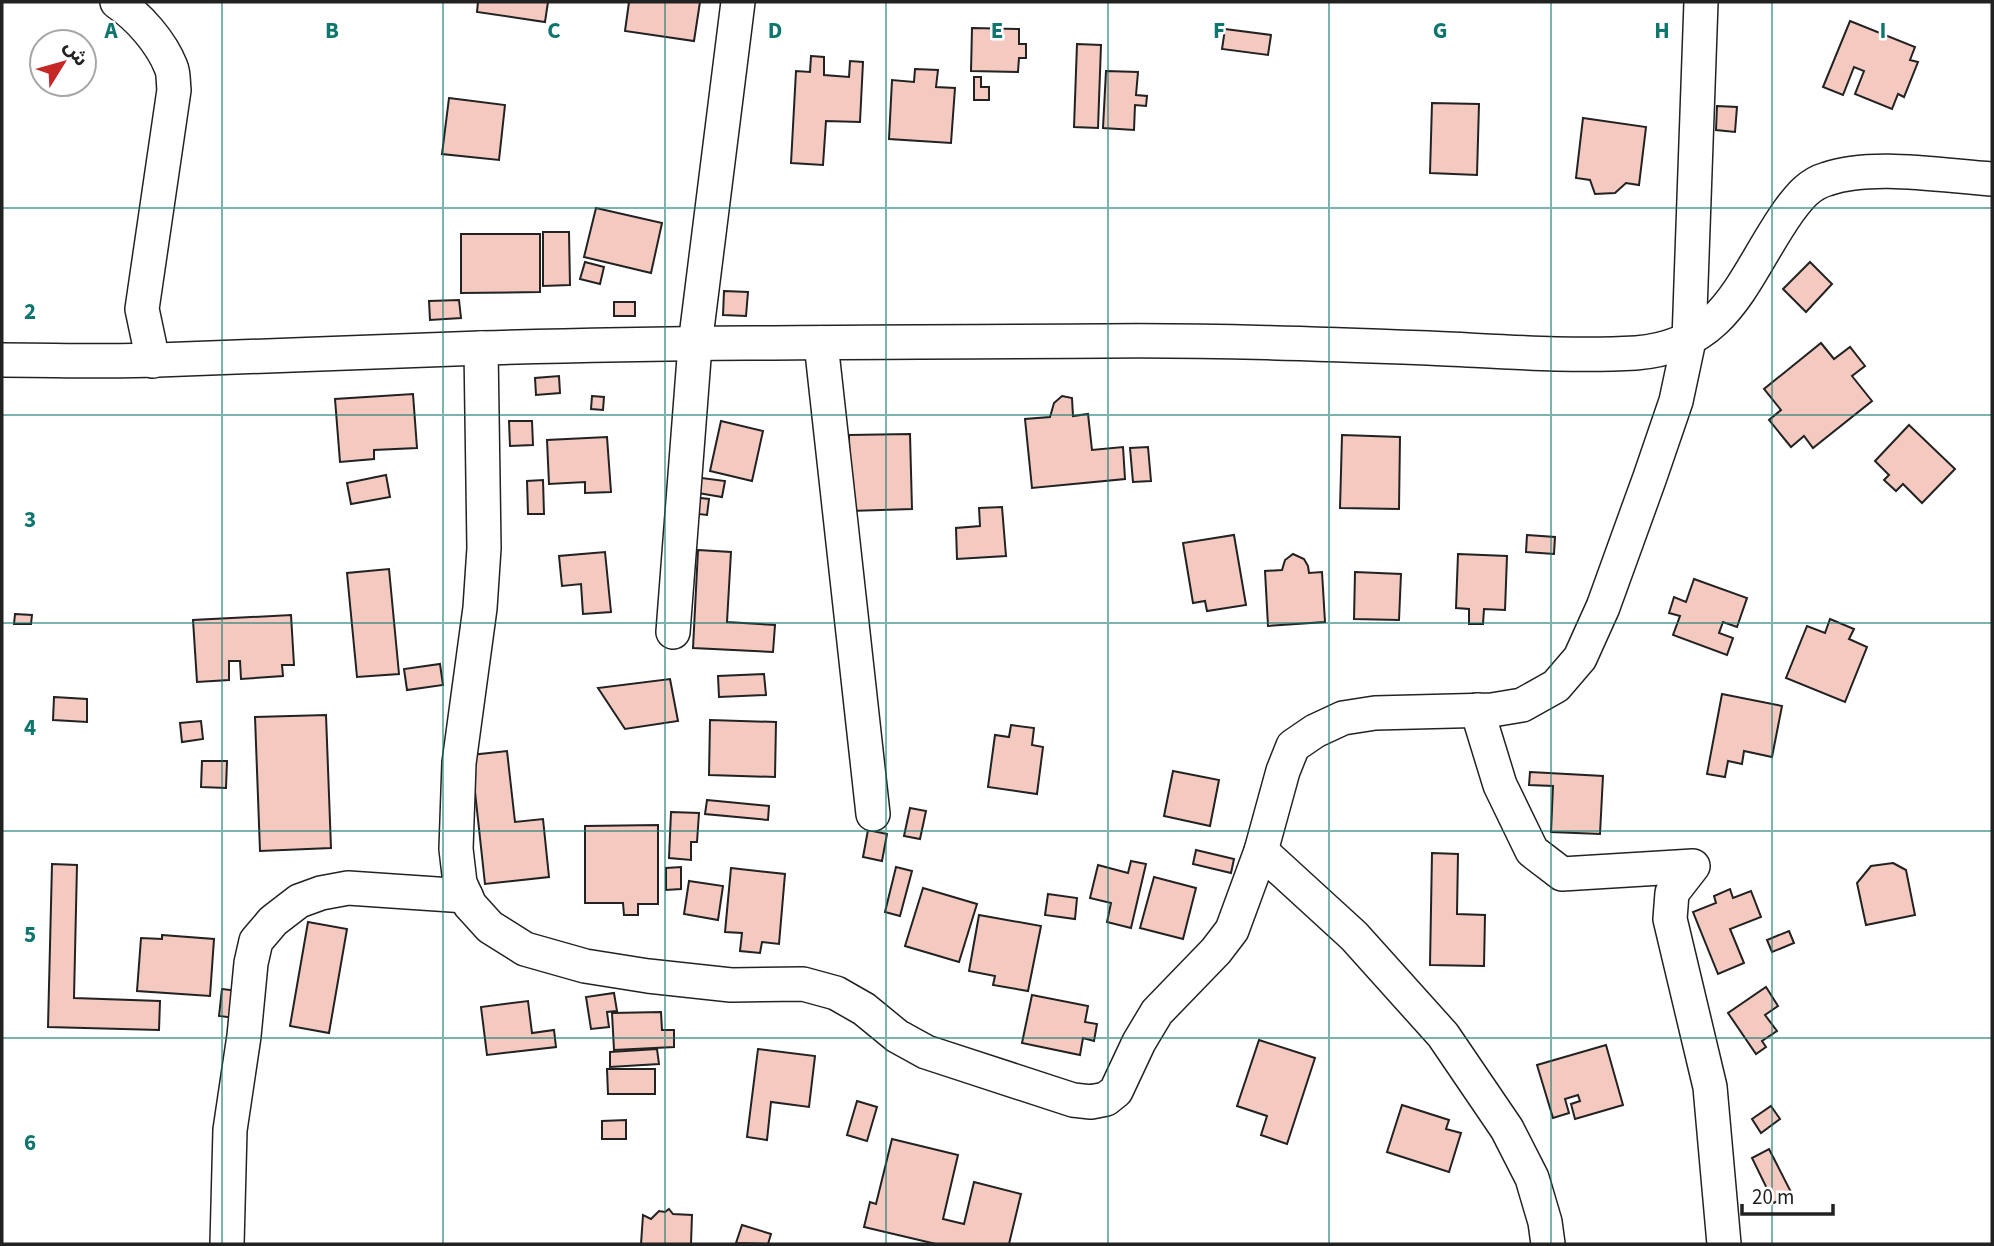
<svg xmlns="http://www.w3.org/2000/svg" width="1994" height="1246" viewBox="0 0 1994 1246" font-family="'Source Sans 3','Noto Sans Arabic',sans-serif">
<rect width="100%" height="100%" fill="#fff"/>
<!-- building -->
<g fill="#f3c9c0" stroke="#222" stroke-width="2">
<polygon points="478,2 548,2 545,22 477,12"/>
<polygon points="629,2 700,2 694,41 625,31"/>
<polygon points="1850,21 1915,47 1910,60 1918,62 1904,97 1898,94 1892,109 1855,94 1864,71 1854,67 1843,95 1823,87"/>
<polygon points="972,28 1019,29 1019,44 1026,44 1026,58 1019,58 1018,72 971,71"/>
<polygon points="1225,29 1271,35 1268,55 1222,49"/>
<polygon points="1077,44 1101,45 1098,128 1074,127"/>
<polygon points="811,56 824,57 824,75 849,77 850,61 863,62 860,122 826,121 823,165 791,163 796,71 810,72"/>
<polygon points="915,69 938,70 936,87 955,88 951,143 889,139 892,80 914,82"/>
<polygon points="1106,71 1138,72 1136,95 1147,96 1146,106 1135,105 1134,130 1103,128"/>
<polygon points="974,77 981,77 981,87 989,87 989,100 974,100"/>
<polygon points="449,98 505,105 499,160 442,154"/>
<polygon points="1432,103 1479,104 1477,175 1430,173"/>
<polygon points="1717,106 1737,107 1735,132 1716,130"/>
<polygon points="1583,118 1646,127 1639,185 1626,183 1615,193 1595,194 1590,180 1576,178"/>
<polygon points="596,208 662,223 651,273 584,257"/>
<polygon points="543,232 569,232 570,285 543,286"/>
<polygon points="461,234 540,234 540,292 461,293"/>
<polygon points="585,262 604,267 600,284 580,279"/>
<polygon points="1810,262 1832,284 1806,312 1783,289"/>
<polygon points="724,291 748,292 746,316 723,315"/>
<polygon points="459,300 461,318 430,320 429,301"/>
<rect x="614" y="302" width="21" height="14"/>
<polygon points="1821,343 1834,359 1850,347 1865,366 1852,376 1872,401 1813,448 1804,436 1791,447 1769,420 1781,410 1764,389"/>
<polygon points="559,376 560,393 536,395 535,378"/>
<polygon points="413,394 417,448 374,450 374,459 340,462 335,399"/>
<polygon points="592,396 604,397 603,410 591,409"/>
<polygon points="1062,396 1072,398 1073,416 1088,414 1092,450 1123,447 1125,479 1032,488 1025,419 1050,417 1054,403"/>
<polygon points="509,421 532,421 533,445 510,446"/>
<polygon points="721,421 763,431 752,481 710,471"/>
<polygon points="1909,425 1955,469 1922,503 1903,484 1896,491 1884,480 1889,475 1875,461"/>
<polygon points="910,434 912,509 850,511 849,435"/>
<polygon points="1342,435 1400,437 1399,509 1340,508"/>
<polygon points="607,437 611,492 585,493 585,482 549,484 547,440"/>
<polygon points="1148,447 1151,481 1133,482 1130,448"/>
<polygon points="386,475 390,497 351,504 347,483"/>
<polygon points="694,477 725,481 722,497 692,492"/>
<polygon points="543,480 544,514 528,514 527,481"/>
<polygon points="692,497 709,499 707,515 689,513"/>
<polygon points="1002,507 1006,556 957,559 956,528 980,526 979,508"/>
<polygon points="1234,535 1246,605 1207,611 1205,601 1193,603 1183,543"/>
<polygon points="1527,535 1555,537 1554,554 1526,552"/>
<polygon points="698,550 731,552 727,622 775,625 773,652 693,648"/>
<polygon points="605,552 611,612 583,614 581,584 562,586 559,556"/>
<polygon points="1293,554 1304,559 1308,566 1309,573 1322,572 1325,622 1268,626 1265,571 1282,570 1285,560"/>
<polygon points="1458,554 1507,556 1505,610 1484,609 1483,624 1469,624 1469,609 1456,608"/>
<polygon points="389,569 399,674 357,677 347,573"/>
<polygon points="1355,572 1401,574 1399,620 1354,619"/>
<polygon points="1694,579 1747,598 1737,627 1723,622 1719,633 1733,638 1727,655 1673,635 1680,616 1669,613 1674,597 1686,602"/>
<polygon points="15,614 32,615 31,624 14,624"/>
<polygon points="291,615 294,665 282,665 283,676 241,679 240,661 229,661 229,680 197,682 193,620"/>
<polygon points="1830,619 1854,629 1849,639 1867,647 1845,702 1786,678 1807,626 1825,633"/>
<polygon points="440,664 443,685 407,690 404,669"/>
<polygon points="764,674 766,695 719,697 718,676"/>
<polygon points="670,679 678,721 625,729 598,688"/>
<polygon points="1722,694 1782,706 1772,757 1744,751 1742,764 1728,761 1725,777 1707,774"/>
<polygon points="54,697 87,699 87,722 53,720"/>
<polygon points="326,715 331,848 260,851 255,717"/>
<polygon points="710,720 776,722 775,777 709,775"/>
<polygon points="201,721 203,739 182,742 180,723"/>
<polygon points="1011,725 1034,728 1032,745 1043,747 1037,794 988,787 995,735 1009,737"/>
<polygon points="507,751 515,822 543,819 549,877 485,884 471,755"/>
<polygon points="202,761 227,761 226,788 201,787"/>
<polygon points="1173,771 1219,780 1210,826 1164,816"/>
<polygon points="1530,772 1603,776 1600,834 1551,832 1553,786 1529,785"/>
<polygon points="707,800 769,806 768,820 705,814"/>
<polygon points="910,808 926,811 920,839 904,836"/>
<polygon points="671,812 699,813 697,842 691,842 691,860 669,858"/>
<polygon points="658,825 658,904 638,904 638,915 624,915 623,903 585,903 585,826"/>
<polygon points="868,830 887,834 882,861 863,857"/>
<polygon points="1196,850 1234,859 1231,873 1193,864"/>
<polygon points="1432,853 1458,854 1457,914 1485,915 1484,966 1430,965"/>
<polygon points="1131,861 1146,864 1131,928 1107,922 1111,903 1090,898 1098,865 1128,873"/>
<polygon points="1893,863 1906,870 1915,915 1866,925 1857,883 1871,866"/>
<polygon points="52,864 77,865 74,998 160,1001 159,1030 48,1027"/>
<polygon points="681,867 681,889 666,890 666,868"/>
<polygon points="896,867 912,871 900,916 885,912"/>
<polygon points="731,868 785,874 779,944 762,942 760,953 740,951 742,933 725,932"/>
<polygon points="1154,877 1196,888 1183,939 1140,928"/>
<polygon points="689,881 723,886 718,920 684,914"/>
<polygon points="923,888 977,904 959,962 905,946"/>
<polygon points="1730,889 1733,898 1751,891 1761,917 1730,929 1744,963 1718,974 1693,912 1716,903 1714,896"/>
<polygon points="1048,894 1077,898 1075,919 1045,915"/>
<polygon points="979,915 1041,926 1028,991 993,985 995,976 969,971"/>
<polygon points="308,922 347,929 329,1033 290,1026"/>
<polygon points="1789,931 1794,943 1772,952 1767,940"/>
<polygon points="162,935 214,939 210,996 137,991 141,938 162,939"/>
<polygon points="1766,987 1778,1006 1765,1015 1777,1031 1762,1041 1766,1047 1756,1054 1728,1013"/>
<polygon points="222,989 239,991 235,1018 219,1016"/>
<polygon points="614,993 617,1011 607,1012 609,1027 591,1029 586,997"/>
<polygon points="1032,995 1088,1006 1085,1022 1097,1024 1094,1041 1083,1038 1080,1055 1022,1043"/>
<polygon points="528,1001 532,1033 554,1030 556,1047 487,1055 481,1007"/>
<polygon points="661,1012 662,1030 674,1030 674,1047 614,1050 612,1013"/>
<polygon points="1259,1040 1315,1058 1287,1144 1261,1135 1267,1116 1237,1106"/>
<polygon points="1606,1045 1623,1105 1575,1119 1571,1104 1580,1101 1578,1095 1565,1099 1569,1113 1553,1118 1537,1065"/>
<polygon points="657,1049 659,1064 610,1067 610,1052"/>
<polygon points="758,1049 815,1056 809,1107 771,1102 767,1140 747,1137"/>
<polygon points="607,1069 655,1069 655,1094 608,1094"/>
<polygon points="857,1101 877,1107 867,1141 847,1135"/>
<polygon points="1402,1105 1449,1120 1446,1129 1461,1133 1449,1172 1387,1152"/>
<polygon points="1771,1106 1780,1119 1761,1133 1752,1119"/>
<polygon points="626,1120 626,1139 602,1139 602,1121"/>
<polygon points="892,1139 958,1155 943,1219 964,1224 974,1182 1021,1194 1009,1244 936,1244 864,1227 870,1202 876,1204"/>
<polygon points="1769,1149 1792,1194 1774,1203 1752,1158"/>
<polygon points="669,1209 673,1214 692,1215 691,1244 641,1244 643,1215 651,1219 659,1211 665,1212"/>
<polygon points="742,1225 771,1234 768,1244 736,1243"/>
</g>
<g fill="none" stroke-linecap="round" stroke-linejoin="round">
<defs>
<g id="minor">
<path d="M117 2C139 17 161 42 171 67 174 74 173 83 174 90L142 309 153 361"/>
<polyline points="821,343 873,814"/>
<polyline points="481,348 484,548 480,608 459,763 456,849 460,883 470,905 490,927 525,949 585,966 648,976 731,985 803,984 836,993 864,1009 897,1036 926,1052 1073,1100 1091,1102 1106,1099 1116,1091 1139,1042 1157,1012 1216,951 1232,930 1261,851 1283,771 1293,746 1315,731 1343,718 1375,713 1492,710 1522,705 1556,686 1580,658 1603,607 1650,477 1676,401 1689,340 1701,2"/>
<path d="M2 360C54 360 106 362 158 360 266 357 373 351 481 348 689 342 897 342 1105 341 1213 340 1321 344 1428 348 1497 351 1568 357 1636 353 1728 346 1743 276 1788 212 1799 197 1809 184 1827 179 1872 163 1944 176 1992 179"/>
<polyline points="673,632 695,345 738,2"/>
<polyline points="1477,710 1500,785 1532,851 1562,874 1693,866 1672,893 1670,919 1710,1087 1724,1244"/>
<polyline points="1261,851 1354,936 1443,1035 1507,1129 1532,1178 1545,1222 1548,1244"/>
<polyline points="227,1244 230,1130 244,1036 251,963 256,941 273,921 299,901 321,893 348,888 466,896"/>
</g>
</defs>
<!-- minor casing -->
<use href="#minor" stroke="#222" stroke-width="36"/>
<!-- minor -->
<use href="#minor" stroke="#fff" stroke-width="33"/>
</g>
<!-- grid -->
<path fill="none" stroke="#0f766e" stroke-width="2" stroke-opacity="0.55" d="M222 2V1244M443 2V1244M665 2V1244M886 2V1244M1108 2V1244M1329 2V1244M1551 2V1244M1772 2V1244M2 208H1992M2 415H1992M2 623H1992M2 831H1992M2 1038H1992"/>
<g font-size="23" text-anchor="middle" font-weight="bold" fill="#0f766e" stroke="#fff" stroke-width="5" stroke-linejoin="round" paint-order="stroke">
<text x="111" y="38">A</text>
<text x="332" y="38">B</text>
<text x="554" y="38">C</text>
<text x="775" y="38">D</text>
<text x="997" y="38">E</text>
<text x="1219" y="38">F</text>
<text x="1440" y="38">G</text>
<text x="1662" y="38">H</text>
<text x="1883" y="38">I</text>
<text x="30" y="319">2</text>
<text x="30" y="527">3</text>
<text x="30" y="735">4</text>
<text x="30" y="942">5</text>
<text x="30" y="1150">6</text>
</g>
<!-- border -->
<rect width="1994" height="1246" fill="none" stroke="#222222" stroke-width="7"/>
<!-- north arrow -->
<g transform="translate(63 63) rotate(53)"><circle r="33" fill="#ffffff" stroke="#a7a7a7" stroke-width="2"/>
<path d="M0-5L12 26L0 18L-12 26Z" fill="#c62828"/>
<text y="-10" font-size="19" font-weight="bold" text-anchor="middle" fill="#222222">ش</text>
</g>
<!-- scale -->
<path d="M1742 1204v10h91v-10" fill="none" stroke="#222222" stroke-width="3.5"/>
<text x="1752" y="1204" font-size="21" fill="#222222" stroke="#ffffff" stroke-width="5" paint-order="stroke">20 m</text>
</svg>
